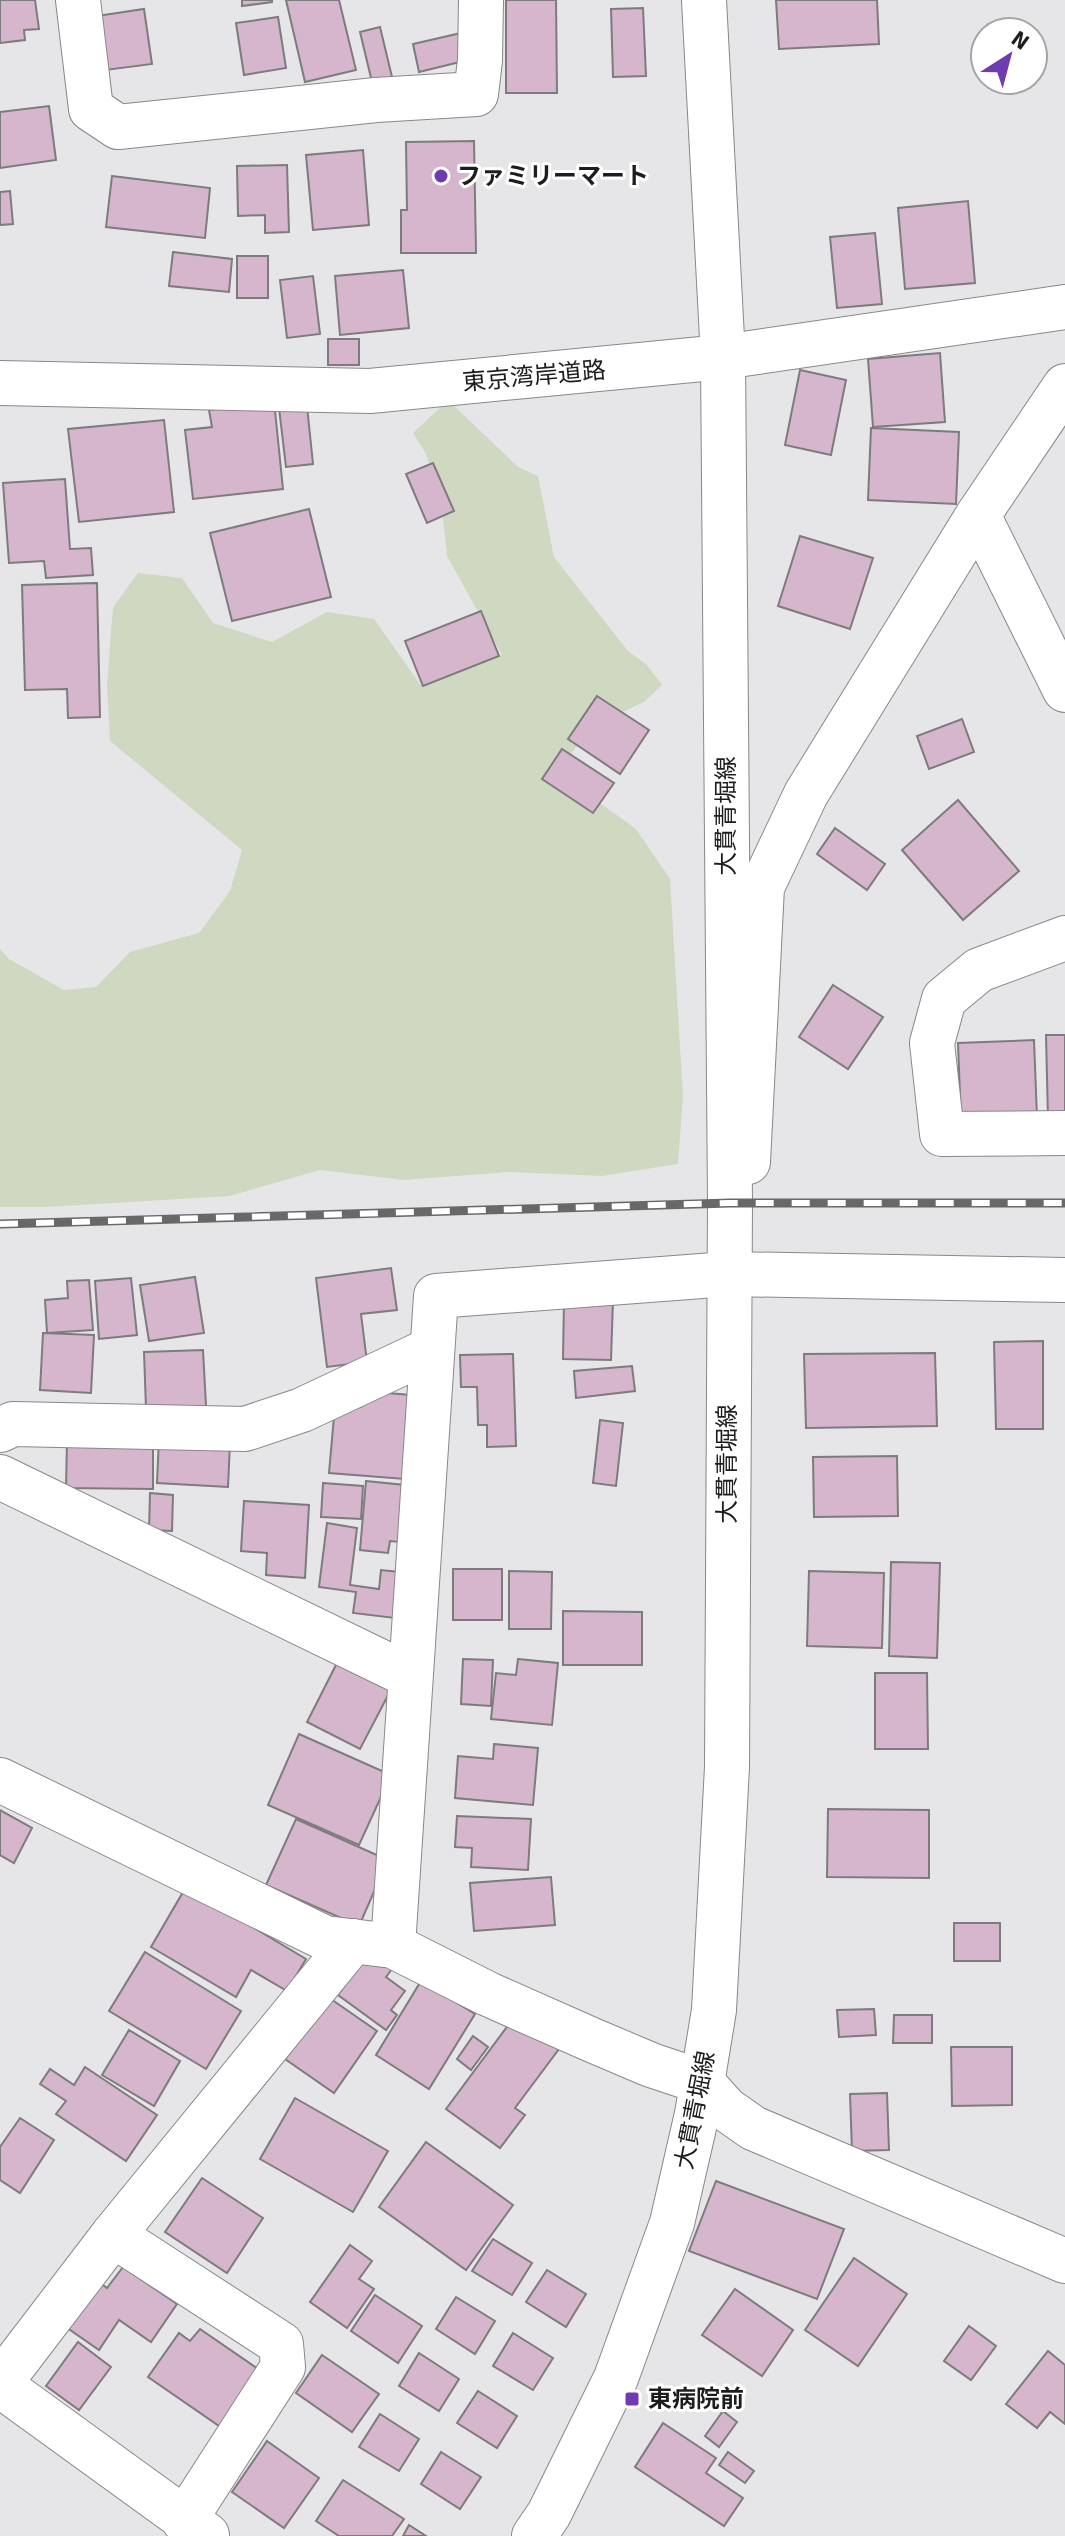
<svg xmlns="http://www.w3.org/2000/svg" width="1065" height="2536" viewBox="0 0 1065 2536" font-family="Signika,'Noto Sans JP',sans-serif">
<rect width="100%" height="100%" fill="#e6e6e9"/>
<!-- green -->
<polygon fill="#cfd9c1" points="448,400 518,467 538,476 554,557 628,651 646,664 662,685 644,702 591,727 565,762 579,788 636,829 670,879 683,1096 678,1164 601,1176 508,1172 404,1180 320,1170 230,1196 47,1207 0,1207 0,949 9,959 64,990 96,987 130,952 199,933 230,891 242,850 110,741 107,685 113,607 138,573 182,578 213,623 272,642 327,612 374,619 420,684 502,655 447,556 441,500 426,454 413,433"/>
<!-- building -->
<g fill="#d6b6cc" stroke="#7e7b7d" stroke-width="2">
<polygon points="0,0 35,0 39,29 24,30 25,40 0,43"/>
<polygon points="242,0 272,0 272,2 242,6"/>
<polygon points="286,0 339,0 356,70 305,82"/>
<polygon points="506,0 556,0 557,93 506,93"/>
<polygon points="776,0 877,0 879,44 779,49"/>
<polygon points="643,8 646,76 613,77 611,9"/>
<polygon points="144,9 152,64 98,71 90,17"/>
<polygon points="278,17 286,68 244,75 236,23"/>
<polygon points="380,27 392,77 372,82 360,32"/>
<polygon points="461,33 468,60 419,72 413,44"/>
<polygon points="49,106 56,160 0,168 0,112"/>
<polygon points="474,141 476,253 401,253 401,210 407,210 406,142"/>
<polygon points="363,150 369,225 313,230 306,155"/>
<polygon points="287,165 289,232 265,233 265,215 238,216 237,166"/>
<polygon points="112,176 210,188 205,238 106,227"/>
<polygon points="10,191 13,224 0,225 0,192"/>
<polygon points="968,201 975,283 905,289 898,208"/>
<polygon points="875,233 882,304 837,308 830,237"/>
<polygon points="173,252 232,259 229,292 169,286"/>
<rect x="237" y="256" width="31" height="42"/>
<polygon points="403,270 409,328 340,335 335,276"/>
<polygon points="313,276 320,334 287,338 280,280"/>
<rect x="328" y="339" width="31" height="26"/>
<polygon points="940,353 945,422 873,427 868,359"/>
<polygon points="800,370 846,380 831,455 785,445"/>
<polygon points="273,391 283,489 193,499 185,430 212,427 209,410 226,408"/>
<polygon points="307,406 313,464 286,467 279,408"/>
<polygon points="164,420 174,512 79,522 68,429"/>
<polygon points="871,428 959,432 956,504 868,500"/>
<polygon points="433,463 454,511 427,523 406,474"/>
<polygon points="65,479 70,549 91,548 93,575 46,578 44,561 9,563 3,483"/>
<polygon points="309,509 331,597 232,621 210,533"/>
<polygon points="800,536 873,558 850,629 778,606"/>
<polygon points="97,583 100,717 68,718 67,689 25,690 22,585"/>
<polygon points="481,611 499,656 423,686 405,641"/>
<polygon points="597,696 649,730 620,774 568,739"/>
<polygon points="962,719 974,752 929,769 917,736"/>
<polygon points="562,749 614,783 593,813 542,779"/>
<polygon points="958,800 1019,871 963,920 902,850"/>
<polygon points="835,828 885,864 867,890 817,854"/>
<polygon points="833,985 883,1017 848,1069 799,1037"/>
<polygon points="1046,1035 1065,1035 1065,1119 1048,1119"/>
<polygon points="1034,1040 1037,1118 961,1121 958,1043"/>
<polygon points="391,1268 397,1310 361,1314 367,1362 327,1367 316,1278"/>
<polygon points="195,1277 204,1333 149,1341 140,1285"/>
<polygon points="131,1278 137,1335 99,1339 95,1281"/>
<polygon points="89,1280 93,1330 47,1333 45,1300 68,1298 67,1281"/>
<polygon points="564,1299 613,1300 611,1360 563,1359"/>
<polygon points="43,1333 94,1335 91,1393 40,1390"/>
<polygon points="1043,1341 1043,1429 996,1429 994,1342"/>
<polygon points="203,1350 206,1406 146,1409 144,1352"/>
<polygon points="935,1353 937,1426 806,1428 804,1354"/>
<polygon points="513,1354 516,1446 487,1447 487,1425 478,1425 477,1387 461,1387 460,1355"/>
<polygon points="632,1366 635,1391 576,1398 574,1371"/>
<polygon points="362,1391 411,1395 405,1479 329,1473 335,1405 361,1407"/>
<polygon points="600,1420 623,1423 616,1486 593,1483"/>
<polygon points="159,1438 230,1443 228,1487 157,1483"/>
<polygon points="67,1440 153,1441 153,1489 66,1488"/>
<polygon points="897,1456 898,1516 814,1517 813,1457"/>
<polygon points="366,1481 415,1486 410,1543 390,1541 388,1553 360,1550"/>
<polygon points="323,1483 363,1486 361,1519 321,1517"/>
<polygon points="150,1493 173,1495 172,1531 149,1530"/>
<polygon points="244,1501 309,1505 305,1578 266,1575 267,1553 241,1551"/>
<polygon points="327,1523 357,1528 350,1585 379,1589 381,1570 409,1573 403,1619 353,1613 356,1592 319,1587"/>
<polygon points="891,1562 940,1563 937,1658 889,1656"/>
<rect x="453" y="1569" width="49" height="51"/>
<polygon points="509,1571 552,1572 551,1629 509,1629"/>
<polygon points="809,1571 884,1573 882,1648 807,1646"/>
<polygon points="563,1611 642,1612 642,1665 563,1665"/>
<polygon points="463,1659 493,1660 491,1706 461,1704"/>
<polygon points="518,1659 558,1663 552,1725 491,1719 496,1673 516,1675"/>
<polygon points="338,1661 396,1680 360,1749 307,1722"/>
<polygon points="875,1673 927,1673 928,1749 875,1749"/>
<polygon points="299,1734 391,1775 359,1845 268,1805"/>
<polygon points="494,1744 538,1748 533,1805 455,1798 458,1756 493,1759"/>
<polygon points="828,1809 929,1810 929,1878 827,1877"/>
<polygon points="0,1810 32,1828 14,1863 0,1855"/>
<polygon points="457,1816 531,1819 528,1870 471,1867 472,1848 455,1847"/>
<polygon points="296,1819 388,1860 359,1926 266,1885"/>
<polygon points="551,1877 555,1925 474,1931 470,1883"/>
<polygon points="186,1887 306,1959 287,1991 251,1970 236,1997 151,1947"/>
<rect x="954" y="1923" width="46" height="38"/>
<polygon points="145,1952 241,2011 206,2069 109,2011"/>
<polygon points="369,1952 392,1969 386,1977 405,1991 391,2010 397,2015 386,2030 338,1995"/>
<polygon points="421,1981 475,2014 429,2089 376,2055"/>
<polygon points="328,1997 377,2031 334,2093 285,2059"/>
<polygon points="874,2009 876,2035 839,2037 837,2010"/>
<polygon points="894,2015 932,2015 932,2043 893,2043"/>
<polygon points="515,2016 559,2049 515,2108 525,2115 500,2148 446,2109"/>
<polygon points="129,2030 180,2061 154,2106 102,2075"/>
<polygon points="473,2036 488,2047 471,2070 457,2059"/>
<polygon points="951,2047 1012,2047 1012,2105 952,2106"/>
<polygon points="85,2067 157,2115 126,2161 56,2114 66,2101 40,2084 50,2069 74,2085"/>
<polygon points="887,2093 889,2150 852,2151 850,2094"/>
<polygon points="295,2098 388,2151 353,2212 260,2159"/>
<polygon points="20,2118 54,2140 20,2193 0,2180 0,2147"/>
<polygon points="426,2142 513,2205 466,2270 379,2207"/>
<polygon points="202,2178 263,2218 227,2273 165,2232"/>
<polygon points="716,2181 844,2229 817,2299 689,2251"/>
<polygon points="493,2239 532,2263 512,2295 472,2271"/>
<polygon points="350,2245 372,2261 359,2279 374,2289 347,2328 310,2302"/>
<polygon points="854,2258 907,2294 858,2366 805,2330"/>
<polygon points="123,2267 177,2304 151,2342 119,2320 99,2350 63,2325 95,2279 107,2288"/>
<polygon points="547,2270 586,2294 566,2327 526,2302"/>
<polygon points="735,2289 793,2330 762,2376 702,2335"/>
<polygon points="375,2295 422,2326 398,2363 351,2331"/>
<polygon points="456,2297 495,2321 475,2354 436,2329"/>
<polygon points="969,2326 996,2346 971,2380 944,2361"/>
<polygon points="200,2329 261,2371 222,2428 148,2377 179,2333 190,2341"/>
<polygon points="513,2333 553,2358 533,2390 493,2366"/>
<polygon points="78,2342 111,2367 79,2410 46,2386"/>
<polygon points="1048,2351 1065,2365 1065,2424 1050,2412 1037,2428 1006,2404"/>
<polygon points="419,2353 459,2379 439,2411 399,2386"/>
<polygon points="322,2355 379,2394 352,2432 296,2393"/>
<polygon points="478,2391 517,2416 497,2448 457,2423"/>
<polygon points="723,2411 737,2422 719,2447 705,2436"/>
<polygon points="380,2414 419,2439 399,2471 359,2447"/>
<polygon points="663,2423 716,2458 706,2473 743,2498 724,2526 635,2467"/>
<polygon points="267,2441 319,2478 284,2528 232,2492"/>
<polygon points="441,2452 481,2477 460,2509 421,2484"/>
<polygon points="728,2452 754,2471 745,2483 719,2465"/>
<polygon points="343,2480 404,2519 392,2536 339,2536 316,2521"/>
<polygon points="409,2525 426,2536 403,2536"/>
</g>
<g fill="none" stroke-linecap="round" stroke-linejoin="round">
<defs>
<g id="minor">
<polyline points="78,0 91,109 118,127 376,100 476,94 480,60 481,0"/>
<polyline points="704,0 723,357"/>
<polyline points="978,515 1065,690"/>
<polyline points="1065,938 979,970 944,999 932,1043 942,1134 1065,1133"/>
<polyline points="748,1162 762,887 806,794 978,515 1065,386"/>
<polyline points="0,1430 13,1424 245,1429 302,1410 432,1349"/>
<polyline points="0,1477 410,1676"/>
<polyline points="0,1780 325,1938 393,1946 488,1994 592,2040 651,2065 702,2082 726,2109 753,2128 1065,2261"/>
<polyline points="393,1946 436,1296 728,1274 1065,1280"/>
<polyline points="113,2235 281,2344 283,2367 184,2521"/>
<polyline points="0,2383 113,2235 353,1941"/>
<polyline points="0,2385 207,2535"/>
</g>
<polyline id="major" points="534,2536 549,2514 616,2378 672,2223 697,2114 714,2010 727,1767 730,1203 723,357"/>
<polyline id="highway" points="0,383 370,391 723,357 1065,307"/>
</defs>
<!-- minor casing -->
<use href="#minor" stroke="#88888b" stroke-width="46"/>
<!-- major casing -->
<use href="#major" stroke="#88888b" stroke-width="46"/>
<!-- highway casing -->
<use href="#highway" stroke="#88888b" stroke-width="46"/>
<!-- minor -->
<use href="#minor" stroke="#fff" stroke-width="44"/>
<!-- major -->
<use href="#major" stroke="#fff" stroke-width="44"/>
<!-- highway -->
<use href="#highway" stroke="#fff" stroke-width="44"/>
<defs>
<polyline id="rail" points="0,1224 730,1203 1065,1203"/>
</defs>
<!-- rail casing -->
<use href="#rail" stroke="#686869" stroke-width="9"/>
<!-- rail -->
<use href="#rail" stroke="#fff" stroke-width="6" stroke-dasharray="18" stroke-linecap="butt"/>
</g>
<!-- markers -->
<g fill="#703ab1" stroke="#fff" stroke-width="3">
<circle cx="441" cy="176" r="8"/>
<rect x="624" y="2391" width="16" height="16" rx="4"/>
</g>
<g text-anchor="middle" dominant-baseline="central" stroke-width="6" stroke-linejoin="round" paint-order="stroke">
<!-- poi labels -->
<g font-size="24" font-weight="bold" fill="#1d1d1e" stroke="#fff" text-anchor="start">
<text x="457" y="176">ファミリーマート</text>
<text x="648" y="2399">東病院前</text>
</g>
<!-- street labels -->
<g font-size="24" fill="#1d1d1e" stroke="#fff">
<text transform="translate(534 376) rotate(-5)">東京湾岸道路</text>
<text transform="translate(726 816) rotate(-90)">大貫青堀線</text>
<text transform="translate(727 1464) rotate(-90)">大貫青堀線</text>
<text transform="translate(695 2110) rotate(-79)">大貫青堀線</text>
</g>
</g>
<!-- north arrow -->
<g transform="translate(1009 56) rotate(36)"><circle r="38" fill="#ffffff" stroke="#a5a5a5" stroke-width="2"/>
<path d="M0-6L14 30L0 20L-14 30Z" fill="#703ab1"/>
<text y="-12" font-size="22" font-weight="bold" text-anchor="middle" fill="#1d1d1e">N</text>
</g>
</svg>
